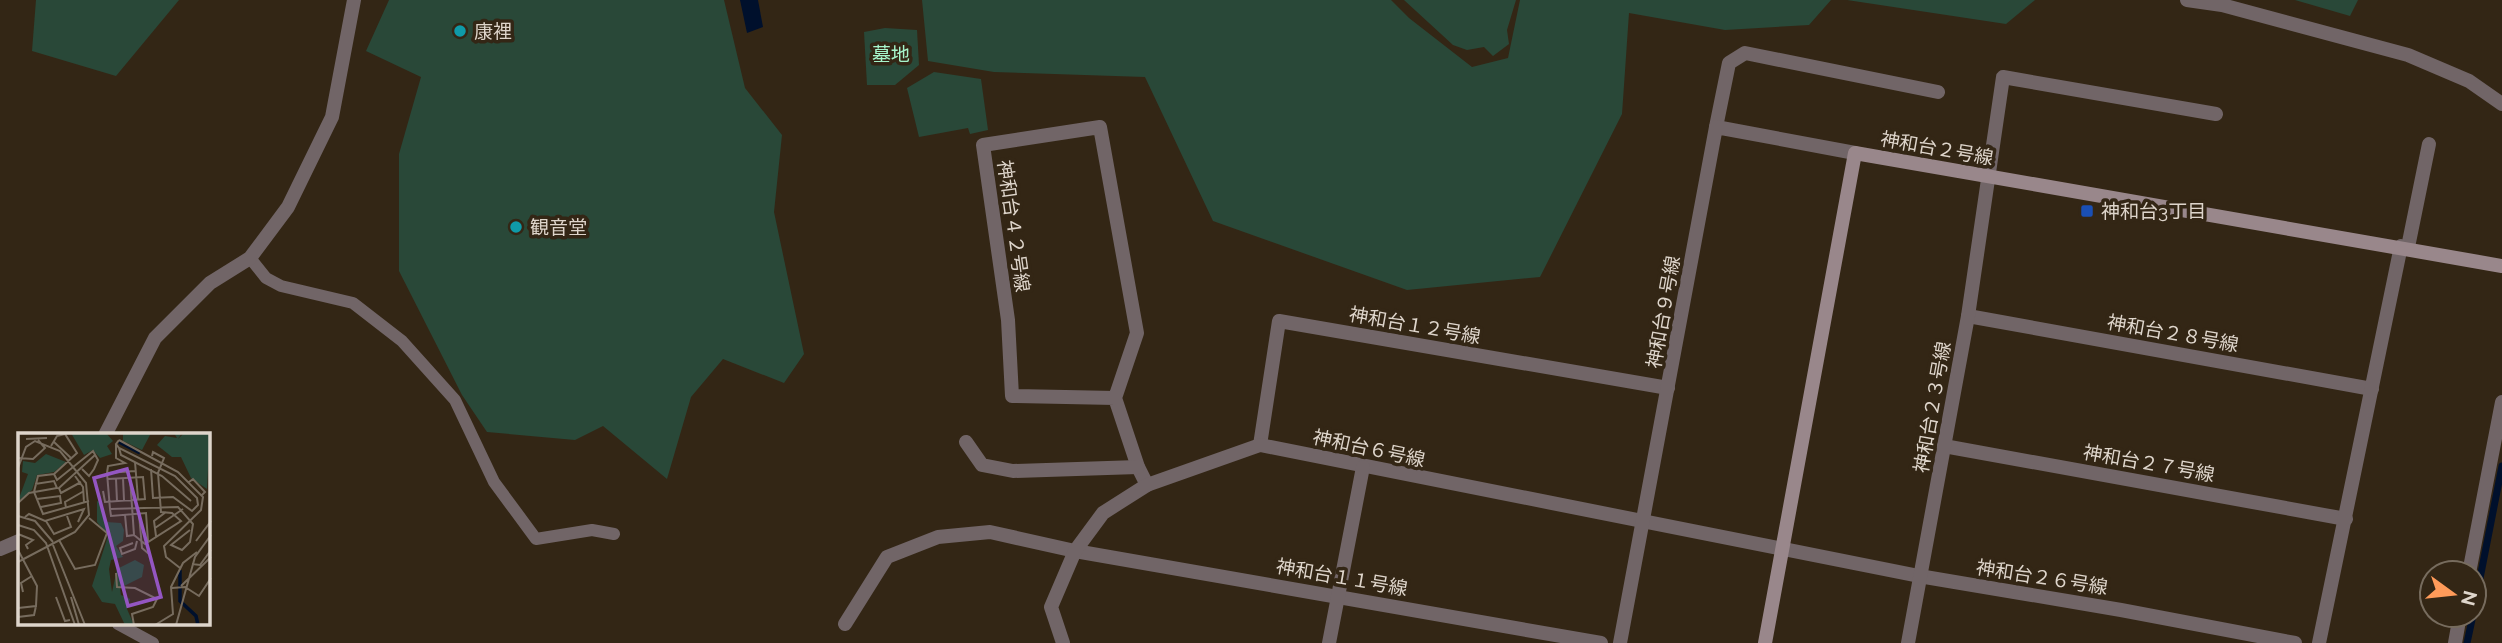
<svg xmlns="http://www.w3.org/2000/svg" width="2502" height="643" viewBox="0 0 2502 643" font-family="Raleway,'Noto Sans JP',sans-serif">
<rect width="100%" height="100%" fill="#332615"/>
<!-- green -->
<g fill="#294838">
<polygon points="36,0 179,0 116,76 32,51"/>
<polygon points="389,0 724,0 745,88 782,135 774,212 804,354 784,383 723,359 691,397 667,479 603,426 575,440 487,432 462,395 399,271 399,154 421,77 366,51"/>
<polygon points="922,0 1391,0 1409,18 1472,67 1508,58 1520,0 1831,0 1809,25 1725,30 1629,13 1622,114 1540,277 1407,290 1213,221 1145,77 994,72 928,61"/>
<polygon points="1404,0 1516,0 1507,30 1509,44 1493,56 1484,47 1467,50 1453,45"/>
<polygon points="1847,0 2035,0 2006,24"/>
<polygon points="2295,0 2358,0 2350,16"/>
<polygon points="885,28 917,30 919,65 895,85 867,85 864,32"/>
<polygon points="934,72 981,79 988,130 970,134 968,128 919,137 907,88"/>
</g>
<!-- water -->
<polygon fill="#00102c" points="740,0 758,0 763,27 747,33"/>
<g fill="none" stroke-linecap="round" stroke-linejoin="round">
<!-- stream -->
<g stroke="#00102c" stroke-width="7">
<polyline points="2474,609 2502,466"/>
<polyline points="2467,643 2473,615"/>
</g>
<!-- lane -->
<g stroke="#716567" stroke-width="12">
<polyline points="250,258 266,278 281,286 353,303 402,341 455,400 494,482 536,539 592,530 614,534"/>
<polyline points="118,624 153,643"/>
</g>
<!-- street -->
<g stroke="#716567" stroke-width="14">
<polyline points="2187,0 2222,5 2408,55 2469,81 2502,104"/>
<polyline points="1716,127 1729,63 1745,53 1938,92"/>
<polyline points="2408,247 2429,144"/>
<polyline points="1968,316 2372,389"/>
<polyline points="1115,398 1137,333 1100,127 983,145 1008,320 1012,396 1115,398 1138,467 1147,485"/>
<polyline points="105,435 155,338 210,283 250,258 288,207 332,117 354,0"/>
<polyline points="966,442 982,465 1013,471 1138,467"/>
<polyline points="1260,445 1279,321 1668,388"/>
<polyline points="1944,446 2346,519"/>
<polyline points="0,549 19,541"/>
<polyline points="2469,573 2502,402"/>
<polyline points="845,624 887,557 938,537 990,532 1075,551 1601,643"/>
<polyline points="1063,643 1051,607 1075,551 1103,513 1147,485 1260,445 1919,576 2121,610 2295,643"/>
<polyline points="1329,643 1363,467"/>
<polyline points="1620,643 1716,127 1855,153"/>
<polyline points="1908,643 1968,316 2003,77 2216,114"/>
<polyline points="2319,643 2401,246"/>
<polyline points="2455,643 2460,615"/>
</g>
<!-- secondary -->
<polyline stroke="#99878b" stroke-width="14" points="1765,643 1855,153 2502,266"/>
</g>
<!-- markers -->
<g fill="#0f9aa8" stroke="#332615" stroke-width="2.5">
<circle cx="460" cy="31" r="7"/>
<circle cx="516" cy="227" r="7"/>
</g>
<rect fill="#1a4fb4" stroke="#332615" stroke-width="2.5" x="2080" y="204" width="14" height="14" rx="3.5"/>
<g text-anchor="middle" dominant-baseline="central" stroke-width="7" stroke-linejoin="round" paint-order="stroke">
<!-- poi labels -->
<g font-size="19" fill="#ded5cb" stroke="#332615" text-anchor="start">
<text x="474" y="31">康裡</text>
<text x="2101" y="211">神和台3丁目</text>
<text x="530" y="227">観音堂</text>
</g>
<!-- park labels -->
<g font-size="19" fill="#a6f4cb" stroke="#332615">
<text x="891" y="54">墓地</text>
</g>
<!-- street labels -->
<g font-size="19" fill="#ded5cb" stroke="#332615">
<text transform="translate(1937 148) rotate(10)">神和台２号線</text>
<text transform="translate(1014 226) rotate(82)">神和台４２号線</text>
<text transform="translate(1663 312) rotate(-80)">神和台９号線</text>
<text transform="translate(1415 325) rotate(10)">神和台１２号線</text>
<text transform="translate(2173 333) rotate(10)">神和台２８号線</text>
<text transform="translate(1932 407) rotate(-80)">神和台２３号線</text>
<text transform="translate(1369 448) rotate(12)">神和台６号線</text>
<text transform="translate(2149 463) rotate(10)">神和台２７号線</text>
<text transform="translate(1342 577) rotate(10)">神和台１１号線</text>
<text transform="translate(2042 577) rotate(9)">神和台２６号線</text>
</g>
</g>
<!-- overview -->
<g transform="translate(18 433)">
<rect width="192" height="192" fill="#332615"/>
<path d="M53 0H88L95 8 89 13 94 21 82 25 75 17 66 22ZM105 0H133L124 17 105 8ZM156 0H164L160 6 166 0H192L189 56 173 45 163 24H154L139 12 147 3 159 5ZM28 21 48 29 36 39 19 42 14 57 0 68 10 41 4 39 5 28 17 30ZM79 68 84 70 88 89 103 90 106 97 105 108 98 113 105 124 93 127 91 136 94 159 99 136 117 127 126 132 124 144 102 155 103 162 112 166 109 176 116 192H107L97 171 84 169 74 153 90 103 79 89Z" fill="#294838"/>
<path fill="none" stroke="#00102c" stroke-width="3.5" d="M101 9 122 20M162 137V168L178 183 180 192"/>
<path fill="none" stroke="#776c5e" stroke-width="2" d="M8 6 29 5M101 7 160 39 185 64 183 77 146 113 148 124 162 135M101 7 98 11 101 15 157 43 179 65 180 72 174 78 155 64 135 65 133 36M36 9 53 25M33 13 39 3 47 1 59 20 36 41 20 43 16 59 25 81 71 68M101 15 103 22 144 43 173 68M0 25 15 26 27 15 20 7M117 29 120 66M0 35 8 14 17 8 42 18 68 50 71 82 57 99 0 129M89 40 92 76 160 74 175 91 172 109 164 117 153 112 172 97M89 40 90 33 107 30 98 25V11M89 40 117 38M36 41 39 47 75 18 80 27 76 36 71 43 64 36M57 43 65 54 66 69M105 45 106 67M112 45 116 102 127 111 163 88 154 80 143 79 140 40 146 25 135 19 134 23M98 46 99 68M63 49 43 60 41 55 77 22M171 49 175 46 187 59 184 62M85 58 87 69 127 66 125 44 90 46M19 66 42 63 43 70 23 74M0 70 11 60 39 55 36 48 17 51M48 75 47 69 66 58M92 76 93 83 128 80 130 108M121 81 124 115 131 121M107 82 109 103 116 102M0 83 17 88 35 109M7 84 11 81 27 88 66 76 60 89M28 88 36 101 53 94 49 83M0 92 16 97 28 110 57 192M137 95 165 76M0 101 15 107 8 112 10 116M138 103 136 88 148 79M41 107 57 136 77 132 89 100 71 85M178 108 193 88M115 110 102 115 104 121 117 116 119 108M35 112 67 192M0 117 19 153 18 173 0 175M174 131 182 132 193 117M98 140 99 154 117 155 139 166 135 174 114 181 116 192M163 153 193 124M154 155 167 154 181 163 193 145M5 159 3 150 14 143M38 164 47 188 52 187M53 164 61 192M0 184 16 182 18 173M137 192 155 181 153 154 165 130 179 119M158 192 177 124 193 102"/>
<path fill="#9456c2" fill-opacity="0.15" stroke="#9456c2" stroke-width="3.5" d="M109 36 143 164 110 173 76 45Z"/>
<rect width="192" height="192" fill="none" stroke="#ded5cb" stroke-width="3.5"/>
</g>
<!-- north arrow -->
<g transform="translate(2453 594) rotate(105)"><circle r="33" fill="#332615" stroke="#776c5e" stroke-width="2"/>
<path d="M0-5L12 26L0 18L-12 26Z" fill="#ff9b5a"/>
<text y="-10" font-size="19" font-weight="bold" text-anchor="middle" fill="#ded5cb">N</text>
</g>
</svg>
